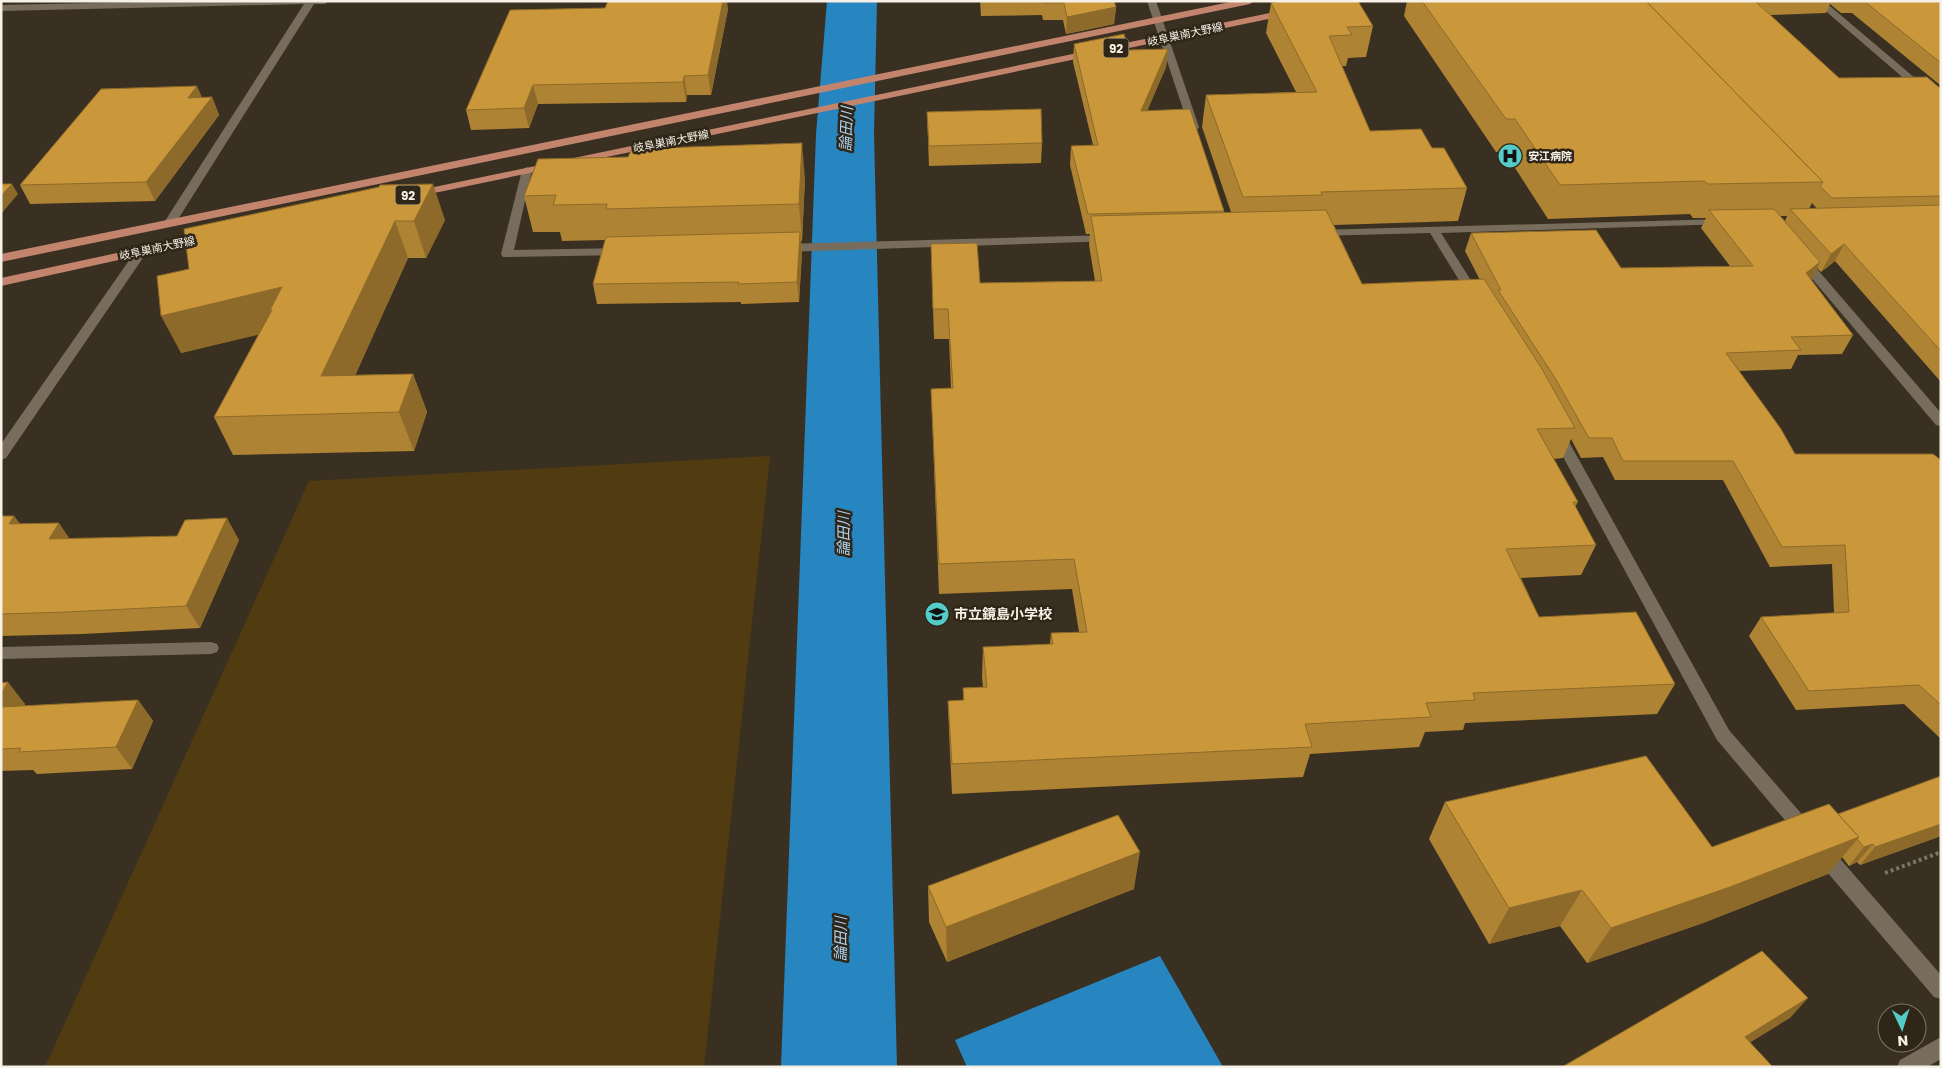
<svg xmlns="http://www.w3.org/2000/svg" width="1942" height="1068" viewBox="0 0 1942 1068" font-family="Poppins,'Noto Sans JP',sans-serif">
<rect width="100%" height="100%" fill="#393021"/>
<!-- green -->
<polygon fill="#513b11" points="770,456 704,1067 45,1067 309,481"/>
<!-- water -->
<polygon fill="#2785c0" points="1160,956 1223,1067 967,1067 955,1040"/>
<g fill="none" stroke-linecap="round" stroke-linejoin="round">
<!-- river -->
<polygon fill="#2785c0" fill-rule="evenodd" points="827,1 877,1 874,134 897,1067 781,1067 816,134"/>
<!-- path -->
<polyline stroke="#7c7467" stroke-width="4" stroke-dasharray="3 3" stroke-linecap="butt" points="1885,873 1941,852"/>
<!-- street -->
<g fill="#786d5c" fill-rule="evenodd">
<polygon points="187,1 329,1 325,4 314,4 175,224 169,227 163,224 304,4 1,11 1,5"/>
<polygon points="1147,1 1156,1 1199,127 1198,129 1190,129 1189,127"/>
<polygon points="1814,1 1824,1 1941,100 1941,108 1937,107"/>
<polygon points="527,167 532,170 514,250 622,248 626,249 628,252 626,255 503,257 501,254 522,170"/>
<polygon points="1724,219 1728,220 1730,222 1728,224 1441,233 1482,298 1476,302 1470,298 1430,233 1317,236 1311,233 1317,230"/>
<polygon points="1110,235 1116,239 1114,241 783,252 777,248 783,244"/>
<polygon points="141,248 147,252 6,458 1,460 1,444 137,249"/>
<polygon points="1801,254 1805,255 1941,413 1941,426 1936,425 1797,261 1795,258"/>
<polygon points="1556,426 1561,428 1563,431 1729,730 1812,826 1815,832 1812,838 1806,840 1800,838 1717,740 1549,431 1551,428"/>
<polygon points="211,642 217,644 219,648 217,652 211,654 1,659 1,647"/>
<polygon points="1822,844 1829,846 1941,975 1941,999 1934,997 1815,858 1813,852 1815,846"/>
<polygon points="1941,1037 1941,1059 1927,1067 1897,1067 1900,1060"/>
</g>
<!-- primary -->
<g fill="#c3846d" fill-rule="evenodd">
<polygon points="1235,1 1254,1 1250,4 1,262 1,254"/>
<polygon points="1289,9 1294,12 1292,14 415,197 409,194 415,191"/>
<polygon points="205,234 211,238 209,240 1,286 1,278"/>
</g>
</g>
<!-- wall -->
<g fill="#ae8333" fill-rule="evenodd">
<polygon points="980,1 1114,1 1116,7 1114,24 1066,34 1063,20 1043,20 1042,15 981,16"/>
<path d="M1407 1H1941V382L1835 261 1821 272 1817 268 1811 280 1853 335 1842 354 1798 355 1791 369 1739 371 1795 454 1941 460V739L1904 704 1796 710 1749 636 1761 617 1834 613 1832 564 1770 567 1723 480H1615L1603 457 1581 458 1571 439 1563 458 1553 459 1578 502 1575 507 1596 545 1581 575 1521 578 1539 617 1675 684 1657 714 1465 723 1463 730 1425 732 1419 747 1310 754 1303 777 952 794 949 731 948 701 963 700V688L983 687 982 677 983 647 1050 644 1051 633 1079 632 1072 589 939 594 931 389 951 388 949 339H934L931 244 980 283 1095 281 1089 245 1090 234H1086L1070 165 1071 146 1093 145 1073 62 1074 44 1129 50 1168 49 1166 67 1147 111 1224 211V212H1231L1202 127 1206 95 1296 92 1266 33 1271 3 1373 26 1366 57 1348 58 1346 66H1342L1370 131 1432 148 1467 188 1458 221 1334 225 1362 284 1480 280 1465 251 1471 233 1621 268 1730 266 1701 228 1706 218H1693L1690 214 1548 219 1504 151 1496 152 1404 16ZM1830 4 1841 13H1852L1940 85 1939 87 1839 78 1770 15 1826 13ZM1812 203 1817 209H1809ZM1780 216H1787L1785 221Z"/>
<polygon points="728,9 711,95 687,95 686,102 538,104 529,128 471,130 466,110"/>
<polygon points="212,97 219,115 155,201 30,204 20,185"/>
<polygon points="927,112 1042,143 1041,163 929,166"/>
<polygon points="805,179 802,241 801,241 802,252 799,302 741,304 741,302 597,304 593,284 605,240 562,241 560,232 533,232 524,196"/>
<polygon points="379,187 445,220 426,258 408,258 355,375 413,374 427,412 414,451 233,455 214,417 259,334 181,353 189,269"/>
<polygon points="1,516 14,516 20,524 69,538 239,540 200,628 82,634 1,636"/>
<polygon points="1,683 25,704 24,706 138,700 153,721 132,769 37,774 33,770 1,771"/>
<polygon points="1941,776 1941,836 1860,865 1857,862 1849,866 1842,857 1828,874 1703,923 1587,963 1560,926 1489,944 1429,839 1445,802 1712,847 1838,814"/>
<polygon points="928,886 1134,889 947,962 929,922"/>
</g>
<!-- shaded-wall -->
<g fill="#8d6a29">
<polygon points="723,1 727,1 728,9 711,95 708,75"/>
<polygon points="1116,7 1114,24 1066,34 1067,17"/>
<polygon points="1168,49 1166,67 1139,130 1141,111"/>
<polygon points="684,76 687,95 686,102 683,82"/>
<polygon points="533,85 538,104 529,128 524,108"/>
<polygon points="197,86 205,104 188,98"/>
<polygon points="212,97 219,115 155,201 146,182"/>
<polygon points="802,143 805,179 802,241 799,204"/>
<polygon points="12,184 18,194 1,214 1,196"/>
<polygon points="433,184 445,220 426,258 414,221"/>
<polygon points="395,221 408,258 338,414 321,376"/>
<polygon points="800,232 802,252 799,302 797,282"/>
<polygon points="1844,244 1835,261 1821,272 1831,254"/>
<polygon points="1820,262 1811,281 1806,273"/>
<polygon points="282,287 272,310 270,310 278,330 181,353 161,316"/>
<polygon points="413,374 427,412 414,451 399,412"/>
<polygon points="14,516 30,538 9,524"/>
<polygon points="227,518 239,540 200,628 186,606"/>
<polygon points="59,523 74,545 49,539"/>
<polygon points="8,682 25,704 12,729 1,717 1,694"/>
<polygon points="138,700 153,721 132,769 116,747"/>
<polygon points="1941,824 1941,836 1860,865 1875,847"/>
<polygon points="1859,837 1828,874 1703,923 1587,963 1611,928"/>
<polygon points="1873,844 1857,862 1849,866 1864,847"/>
<polygon points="1140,852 1134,889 947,962 946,927"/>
<polygon points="1582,890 1560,926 1489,944 1509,908"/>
<polygon points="1808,998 1790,1018 1728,1056 1745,1037"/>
</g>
<!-- building -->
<g fill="#ca983b" stroke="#8d6a29">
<polygon points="608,1 723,1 708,75 684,76 683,82 533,85 524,108 466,110 510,10 605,8"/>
<polygon points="1043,1 1114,1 1116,7 1067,17 1064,3 1043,3"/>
<polygon points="1279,1 1358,1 1373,26 1347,27 1352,35 1329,36 1370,131 1421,129 1432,148 1444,148 1467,188 1321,192 1322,195 1243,197 1206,95 1317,92 1271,3"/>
<polygon points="1422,1 1646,1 1823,182 1708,184 1704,181 1560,185 1515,119 1506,119"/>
<polygon points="1646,1 1755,1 1839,78 1927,77 1941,89 1941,196 1832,198 1820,186 1823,182"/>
<polygon points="1864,1 1941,1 1941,63"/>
<polygon points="1124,34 1129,50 1168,49 1141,111 1190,109 1224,211 1088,214 1071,146 1098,145 1074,44"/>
<polygon points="197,86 188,98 212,97 146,182 20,185 101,89"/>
<polygon points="1041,109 1042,143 929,146 927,112"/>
<polygon points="802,143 799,204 606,209 607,204 553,205 556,195 524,196 538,159 628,157 632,149"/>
<polygon points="1,184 12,184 1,196"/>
<polygon points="433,184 414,221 395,221 321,376 413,374 399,412 214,417 272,310 270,310 282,287 161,316 157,276 189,269 184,229 379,187 380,185"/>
<polygon points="1941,205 1941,351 1844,244 1831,254 1790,209"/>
<polygon points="1774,209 1820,262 1806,273 1853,335 1791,337 1801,350 1726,353 1781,429 1795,454 1933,454 1941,460 1941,705 1919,685 1809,691 1761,617 1849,612 1845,545 1782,547 1733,461 1623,461 1612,438 1589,438 1555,378 1498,290 1501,290 1471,233 1596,230 1621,268 1753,266 1709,210"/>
<polygon points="1326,210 1362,284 1484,279 1542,369 1575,428 1537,429 1578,502 1573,502 1596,545 1506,549 1539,617 1636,612 1675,684 1473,693 1475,700 1426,703 1431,717 1305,724 1312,747 952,764 948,701 964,700 963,688 987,687 983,647 1053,644 1051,633 1087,632 1074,559 939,564 931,389 953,388 948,309 933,309 931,244 977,243 980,283 1102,281 1091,216"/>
<polygon points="800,232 797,282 738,284 739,282 593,284 606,237"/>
<polygon points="1,516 14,516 9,524 59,523 49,539 177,536 185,520 227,518 186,606 67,612 1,614"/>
<polygon points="8,682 1,694 1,683"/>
<polygon points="138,700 116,747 19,752 21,748 1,749 1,707"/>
<polygon points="1646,756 1712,847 1829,804 1859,837 1730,887 1611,928 1582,890 1509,908 1445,802"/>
<polygon points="1941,776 1941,824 1875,847 1873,844 1864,847 1857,839 1859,837 1838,814"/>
<polygon points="1118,815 1140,852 946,927 928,886"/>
<polygon points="1762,951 1808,998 1745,1037 1772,1066 1770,1067 1562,1067"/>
</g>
<!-- icons -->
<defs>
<symbol id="hospital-disc" viewBox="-11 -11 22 22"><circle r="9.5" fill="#54cdc8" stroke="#2f2617"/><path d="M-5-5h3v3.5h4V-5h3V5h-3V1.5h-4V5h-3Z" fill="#111"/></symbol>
<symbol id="school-disc" viewBox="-11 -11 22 22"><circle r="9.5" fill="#54cdc8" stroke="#2f2617"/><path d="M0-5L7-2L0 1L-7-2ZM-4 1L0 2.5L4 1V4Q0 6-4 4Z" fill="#111"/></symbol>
</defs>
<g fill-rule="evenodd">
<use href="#hospital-disc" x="1496" y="142" width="28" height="28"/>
<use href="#school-disc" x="923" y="600" width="28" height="28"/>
</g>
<g text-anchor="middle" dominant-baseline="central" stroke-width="5" stroke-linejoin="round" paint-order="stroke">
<!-- far-street labels -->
<g font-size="11" fill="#f7f1e8" stroke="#2f2617">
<text transform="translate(1185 34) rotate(-12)">岐阜巣南大野線</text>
<text transform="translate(671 141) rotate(-11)">岐阜巣南大野線</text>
<text transform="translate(157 248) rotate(-12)">岐阜巣南大野線</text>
</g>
<!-- far-poi labels -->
<g font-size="11" font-weight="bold" fill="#f7f1e8" stroke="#2f2617" text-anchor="start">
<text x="1528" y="156">安江病院</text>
</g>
<!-- shield labels -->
<g fill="#2f2617" stroke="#bbb4a9" stroke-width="1">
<rect x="1103.5" y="38.5" width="25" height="19" rx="4"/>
<rect x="395.5" y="185.5" width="25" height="19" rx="4"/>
</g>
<g font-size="12" font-weight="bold" fill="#f7f1e8">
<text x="1116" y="48">92</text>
<text x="408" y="195">92</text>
</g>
<!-- poi labels -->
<g font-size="14" font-weight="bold" fill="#f7f1e8" stroke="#2f2617" text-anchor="start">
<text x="954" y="614">市立鏡島小学校</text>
</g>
<!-- water labels -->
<g font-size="15" font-style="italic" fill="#acd4f4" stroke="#2f2617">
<text transform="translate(846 129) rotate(-88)">論田川</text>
<text transform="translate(843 534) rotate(-90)">論田川</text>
<text transform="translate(840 939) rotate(-90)">論田川</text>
</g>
</g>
<!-- border -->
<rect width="1942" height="1068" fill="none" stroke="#f7f1e8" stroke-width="5"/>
<!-- north arrow -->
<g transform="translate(1902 1028) rotate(176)"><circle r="24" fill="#2f2617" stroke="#7f776b"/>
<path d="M0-4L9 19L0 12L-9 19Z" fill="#54cdc8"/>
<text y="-8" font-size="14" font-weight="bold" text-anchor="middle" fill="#f7f1e8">N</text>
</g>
</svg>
